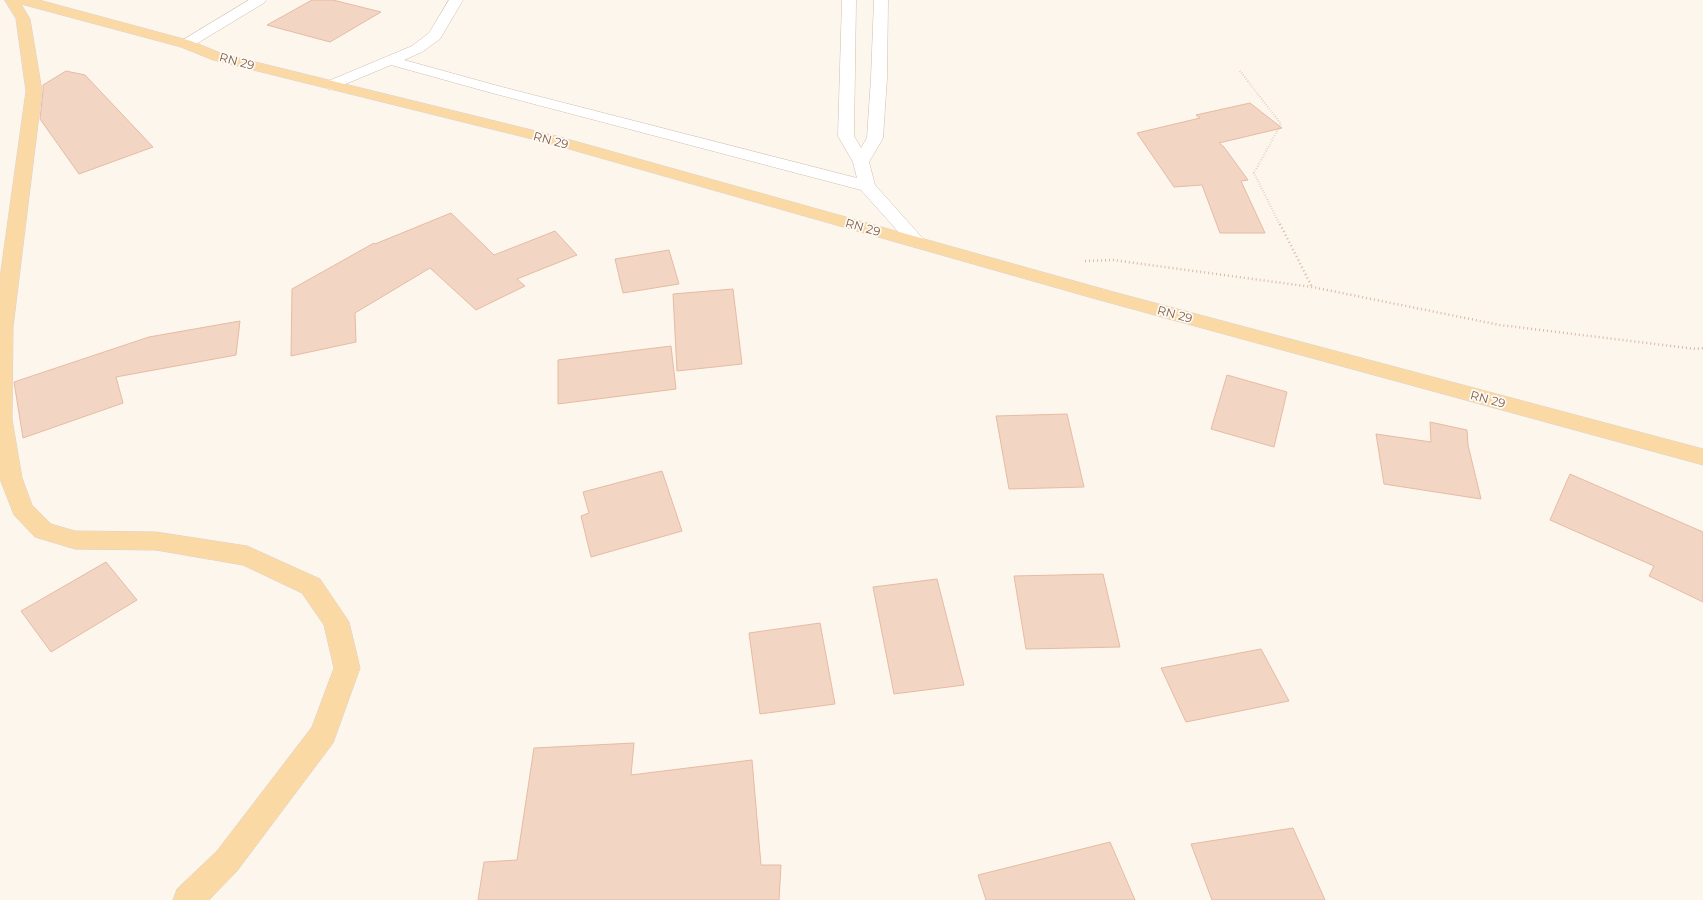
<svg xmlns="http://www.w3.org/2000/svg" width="1703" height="900" viewBox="0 0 1703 900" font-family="Montserrat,sans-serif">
<rect width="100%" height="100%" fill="#fdf6ec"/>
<!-- building -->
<g fill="#f3d5c3" stroke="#e6bba3">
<polygon points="312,0 333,0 381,12 330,42 267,25"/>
<polygon points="66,71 85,75 153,147 79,174 40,119 43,91 43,85"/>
<polygon points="1250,103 1282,128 1219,143 1224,147 1248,180 1241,181 1265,233 1220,233 1202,185 1174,187 1137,133 1200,118 1196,115"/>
<polygon points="451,213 494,255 555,231 577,255 517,279 525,286 476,310 430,268 355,313 356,342 291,356 292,289 374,243 375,244"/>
<polygon points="669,250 679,284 623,293 615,259"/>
<polygon points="733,289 742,364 677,371 673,294"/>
<polygon points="240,321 236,355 116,377 123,403 23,438 14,382 149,337"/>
<polygon points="671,346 676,389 558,404 558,360"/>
<polygon points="1227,375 1287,392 1274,447 1211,429"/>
<polygon points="1067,414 1084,487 1009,489 996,416"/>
<polygon points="1430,422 1467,430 1468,445 1481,499 1384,484 1376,434 1431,442"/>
<polygon points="662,471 682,531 591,557 581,516 589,513 583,492"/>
<polygon points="1570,474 1703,532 1703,602 1649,576 1654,566 1550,520"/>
<polygon points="106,562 137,600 51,652 21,611"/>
<polygon points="1103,574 1120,647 1026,649 1014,576"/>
<polygon points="937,579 964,685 894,694 873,587"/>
<polygon points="820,623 835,704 760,714 749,633"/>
<polygon points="1261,649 1289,701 1186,722 1161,668"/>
<polygon points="634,743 631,775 752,760 761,865 781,865 779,900 478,900 484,862 517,860 534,748"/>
<polygon points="1293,828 1325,900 1212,900 1191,844"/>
<polygon points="1110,842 1135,900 986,900 978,875"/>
</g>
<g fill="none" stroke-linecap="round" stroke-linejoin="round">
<defs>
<g id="minor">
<polygon points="249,0 266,0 264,3 191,47 186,48 181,47 179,44 181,41"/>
<polygon points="449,0 463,0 440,39 422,52 404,60 502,87 857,178 853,162 838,136 842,0 856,0 854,136 861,148 867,138 871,78 874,0 888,0 887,78 883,138 869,162 875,185 926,242 923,246 917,247 911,246 861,190 492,93 391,65 336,88 331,90 326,88 323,85 326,82 412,46 429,33"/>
</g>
<polygon id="major" points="5,0 39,0 191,41 223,54 560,137 1110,291 1703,449 1703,465 1096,299 548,143 213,60 181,47 21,4 30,19 42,91 13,327 12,419 22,478 32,505 51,524 75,531 156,532 247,546 320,579 349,622 360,668 333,743 237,871 209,900 173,900 177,889 217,851 312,727 334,668 324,625 302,593 243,565 156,550 75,549 35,537 14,515 0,479 0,278 26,91 16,19"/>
</defs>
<!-- minor casing -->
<use href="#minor" stroke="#d1beb0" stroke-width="1"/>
<!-- major casing -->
<use href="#major" stroke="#dad1cd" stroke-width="1"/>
<!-- path-far1 -->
<polyline stroke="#d9b8a5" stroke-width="2" stroke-dasharray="0.5 2" stroke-linecap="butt" points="1240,71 1281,124 1254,173 1280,225"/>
<!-- path -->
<g stroke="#d9b8a5" stroke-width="2.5" stroke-dasharray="1 3" stroke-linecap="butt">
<polyline points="1280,224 1312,287"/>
<polyline points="1085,261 1113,260 1312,287 1500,325 1696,349 1703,348"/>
</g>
<!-- minor -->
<use href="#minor" fill="#fff" fill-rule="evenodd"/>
<!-- major -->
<use href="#major" fill="#fbd9a5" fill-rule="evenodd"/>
</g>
<g text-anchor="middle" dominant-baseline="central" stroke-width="3.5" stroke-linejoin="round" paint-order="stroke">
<!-- street labels -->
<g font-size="12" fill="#7a5c4d" stroke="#fffaf3">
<text transform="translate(237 61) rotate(15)">RN 29</text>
<text transform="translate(551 140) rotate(15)">RN 29</text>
<text transform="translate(863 227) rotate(16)">RN 29</text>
<text transform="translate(1175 314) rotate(15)">RN 29</text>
<text transform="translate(1488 399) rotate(15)">RN 29</text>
</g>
</g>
</svg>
